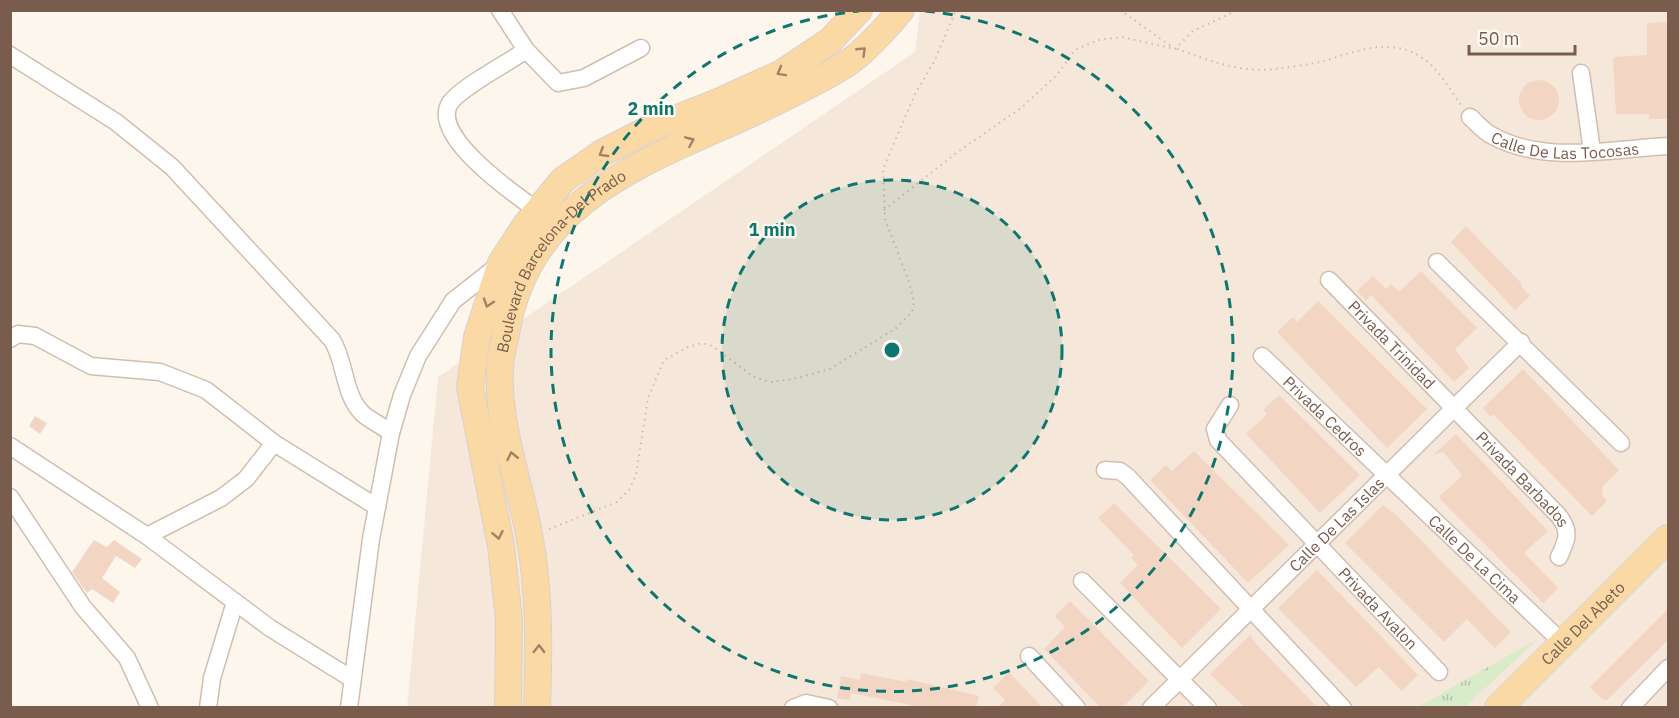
<svg xmlns="http://www.w3.org/2000/svg" width="1679" height="718" viewBox="0 0 1679 718" font-family="'IBM Plex Sans',sans-serif">
<defs>
<pattern id="grass-tufts" width="24" height="20" patternUnits="userSpaceOnUse" patternTransform="scale(1.5)"><rect width="24" height="20" fill="#d8ecc9"/><path d="M3 7l-1-3M5 7V3M7 7l1-3M15 17l-1-3M17 17v-4M19 17l1-3" fill="none" stroke="#b4c2a5"/></pattern>
</defs>
<rect width="100%" height="100%" fill="#fdf6ec"/>
<!-- residential -->
<polygon fill="#f5e8da" points="920,11 1668,11 1668,707 407,708 438,377 915,52"/>
<!-- grass -->
<polygon fill="url(#grass-tufts)" points="1539,638 1465,707 1418,707"/>
<!-- building -->
<g fill="#f3d5c3">
<polygon points="1666,22 1668,25 1668,119 1649,119 1649,114 1616,114 1613,60 1615,57 1647,55 1647,23"/>
<circle cx="1539" cy="100" r="20"/>
<polygon points="1466,226 1522,284 1521,286 1530,296 1515,310 1451,242"/>
<polygon points="1421,271 1477,328 1455,349 1469,368 1454,382 1371,295 1366,300 1357,291 1373,276 1386,289 1391,284 1399,292"/>
<polygon points="1318,301 1427,409 1387,448 1277,332 1293,317 1297,322"/>
<polygon points="1523,369 1619,470 1603,486 1602,495 1607,501 1592,516 1494,415 1490,416 1483,408"/>
<polygon points="1279,395 1360,475 1320,513 1246,434 1267,414 1263,410"/>
<polygon points="35,416 47,423 40,434 29,426"/>
<polygon points="1456,434 1548,531 1524,553 1558,588 1543,603 1441,500 1439,497 1462,475 1443,452 1433,455"/>
<polygon points="1194,451 1289,545 1248,583 1150,480 1166,465 1172,471"/>
<polygon points="1114,503 1221,609 1182,648 1120,583 1138,565 1131,558 1134,555 1098,518"/>
<polygon points="1383,505 1396,515 1509,630 1510,633 1495,648 1467,619 1444,642 1345,543"/>
<polygon points="94,540 107,547 114,540 142,559 135,568 116,556 102,578 120,592 113,603 92,589 87,593 72,572"/>
<polygon points="1317,570 1418,675 1402,691 1379,667 1356,687 1278,608"/>
<polygon points="1070,601 1149,681 1122,708 1101,708 1044,649 1065,627 1055,616"/>
<polygon points="1668,609 1668,640 1607,700 1603,700 1590,687"/>
<polygon points="1250,635 1258,646 1318,708 1246,708 1212,676 1210,674"/>
<polygon points="1009,672 1027,691 1043,708 997,708 1005,700 993,688"/>
<polygon points="861,673 907,682 907,679 979,696 976,708 926,708 851,693 850,700 837,698 841,676 860,680"/>
</g>
<g fill="none" stroke-linecap="round" stroke-linejoin="round">
<defs>
<g id="street">
<polyline points="500,10 526,50 558,83 584,78 641,48"/>
<path d="M526 50C508 63 461 87 450 103 429 136 517 196 538 211"/>
<path d="M10 55 116 122 172 167 332 340C346 362 343 395 363 414 371 421 383 426 391 433"/>
<polyline points="1581,73 1592,151"/>
<path id="s1" d="M1470 117C1476 122 1483 131 1491 135 1544 165 1610 149 1668 146"/>
<polyline points="1437,262 1621,443"/>
<path id="s2" d="M1329 280 1559 516C1571 532 1567 540 1559 557"/>
<polyline points="10,339 18,334 35,336 91,366 160,372 206,390 274,443 377,507"/>
<path id="s3" d="M1262 356 1564 644"/>
<path id="s4" d="M1230 405 1215 429 1218 440 1439 672"/>
<polyline points="10,446 147,536 270,628 352,679"/>
<polyline points="1105,470 1120,471 1128,477 1343,708"/>
<polyline points="10,497 83,607 127,658 150,708"/>
<polyline points="147,536 221,498 246,479 274,443"/>
<polyline points="1082,581 1208,708"/>
<polyline points="1029,656 1077,708"/>
<polyline points="208,708 212,678 235,602"/>
<polyline points="349,708 371,539 391,433 402,395 418,356 453,301 501,263"/>
<polyline points="793,708 806,703 829,708"/>
<path id="s5" d="M1151 708 1521 342"/>
<polyline points="1630,708 1668,668"/>
</g>
<g id="primary">
<polyline points="508,708 509,620 501,546 470,387 477,337 501,263 525,226 563,180 602,153 647,130 718,102 782,73 830,41 859,10"/>
<path id="s6" d="M537 708C539 650 540 591 529 534 519 480 497 424 500 368 500 355 505 341 507 328 536 178 682 153 797 91 817 81 840 70 857 56 872 43 888 26 901 10"/>
<path id="s7" d="M1498 708 1668 538"/>
</g>
</defs>
<!-- street casing -->
<use href="#street" stroke="#d1beb0" stroke-width="19"/>
<!-- primary casing -->
<use href="#primary" stroke="#dad1cd" stroke-width="28"/>
<!-- path -->
<g stroke="#d9b8a5" stroke-width="2" stroke-dasharray="1.5 4.5" stroke-linecap="butt">
<polyline points="1120,10 1172,47"/>
<path d="M1177 49C1208 60 1240 73 1274 69 1290 67 1308 65 1324 61 1357 51 1392 36 1424 59 1439 70 1451 91 1461 105"/>
<polyline points="884,210 956,153 1021,108 1057,75 1075,50 1098,40 1122,37 1175,49 1193,31 1238,10"/>
<polyline points="549,529 617,502 629,490 636,475 648,398 664,360 688,347 702,343 712,346 754,377 770,382 793,379 830,369 895,329 912,312 914,302 910,285 885,219 883,169 915,94 935,60 956,10"/>
</g>
<!-- street -->
<use href="#street" stroke="#fff" stroke-width="16"/>
<!-- primary -->
<use href="#primary" stroke="#fbd9a5" stroke-width="26"/>
</g>
<!-- one-way arrows -->
<defs><path id="oneway-chevron" d="M-2-3.5L2.5 0L-2 3.5" fill="none" stroke-width="1.6" stroke-linecap="round" stroke-linejoin="round" transform="scale(1.5)"/></defs>
<g stroke="#a18267">
<use href="#oneway-chevron" transform="translate(862 51) rotate(-44)"/>
<use href="#oneway-chevron" transform="translate(781 72) rotate(151)"/>
<use href="#oneway-chevron" transform="translate(690 141) rotate(-23)"/>
<use href="#oneway-chevron" transform="translate(603 153) rotate(149)"/>
<use href="#oneway-chevron" transform="translate(488 303) rotate(108)"/>
<use href="#oneway-chevron" transform="translate(512 456) rotate(-103)"/>
<use href="#oneway-chevron" transform="translate(498 535) rotate(79)"/>
<use href="#oneway-chevron" transform="translate(539 649) rotate(-89)"/>
</g>
<!-- distance rings -->
<circle cx="892" cy="350" r="170" fill="#0f766e" fill-opacity=".12"/>
<g fill="none" stroke="#0f766e" stroke-width="3" stroke-dasharray="10 8">
<circle cx="892" cy="350" r="170"/>
<path d="M925 11A341 341 0 1 1 859 11"/>
</g>
<g text-anchor="middle" dominant-baseline="central" stroke-width="4.5" stroke-linejoin="round" paint-order="stroke">
<!-- street labels -->
<g font-size="16" fill="#7a5c4d" stroke="#fffaf3">
<text stroke="none"><textPath href="#s1" startOffset="104">Calle De Las Tocosas</textPath></text>
<text stroke="none"><textPath href="#s6" startOffset="472">Boulevard Barcelona-Del Prado</textPath></text>
<text stroke="none"><textPath href="#s2" startOffset="90">Privada Trinidad</textPath></text>
<text stroke="none"><textPath href="#s3" startOffset="87">Privada Cedros</textPath></text>
<text stroke="none"><textPath href="#s2" startOffset="278">Privada Barbados</textPath></text>
<text stroke="none"><textPath href="#s5" startOffset="261">Calle De Las Islas</textPath></text>
<text stroke="none"><textPath href="#s3" startOffset="294">Calle De La Cima</textPath></text>
<text stroke="none"><textPath href="#s4" startOffset="272">Privada Avalon</textPath></text>
<text stroke="none"><textPath href="#s7" startOffset="120">Calle Del Abeto</textPath></text>
</g>
</g>
<circle cx="892" cy="350" r="9" fill="#0f766e" stroke="#fffaf3" stroke-width="3"/>
<g font-size="18" text-anchor="middle" font-weight="bold" fill="#0f766e" stroke="#fffaf3" stroke-width="4.5" stroke-linejoin="round" paint-order="stroke">
<text x="651" y="115">2 min</text>
<text x="772" y="236">1 min</text>
</g>
<!-- border -->
<rect width="1679" height="718" fill="none" stroke="#7a5c4d" stroke-width="24"/>
<!-- scale -->
<path d="M1469 45v9h106v-9" fill="none" stroke="#7a5c4d" stroke-width="3"/>
<text x="1478" y="45" font-size="18" fill="#7a5c4d" stroke="#fffaf3" stroke-width="4.5" paint-order="stroke">50 m</text>
</svg>
